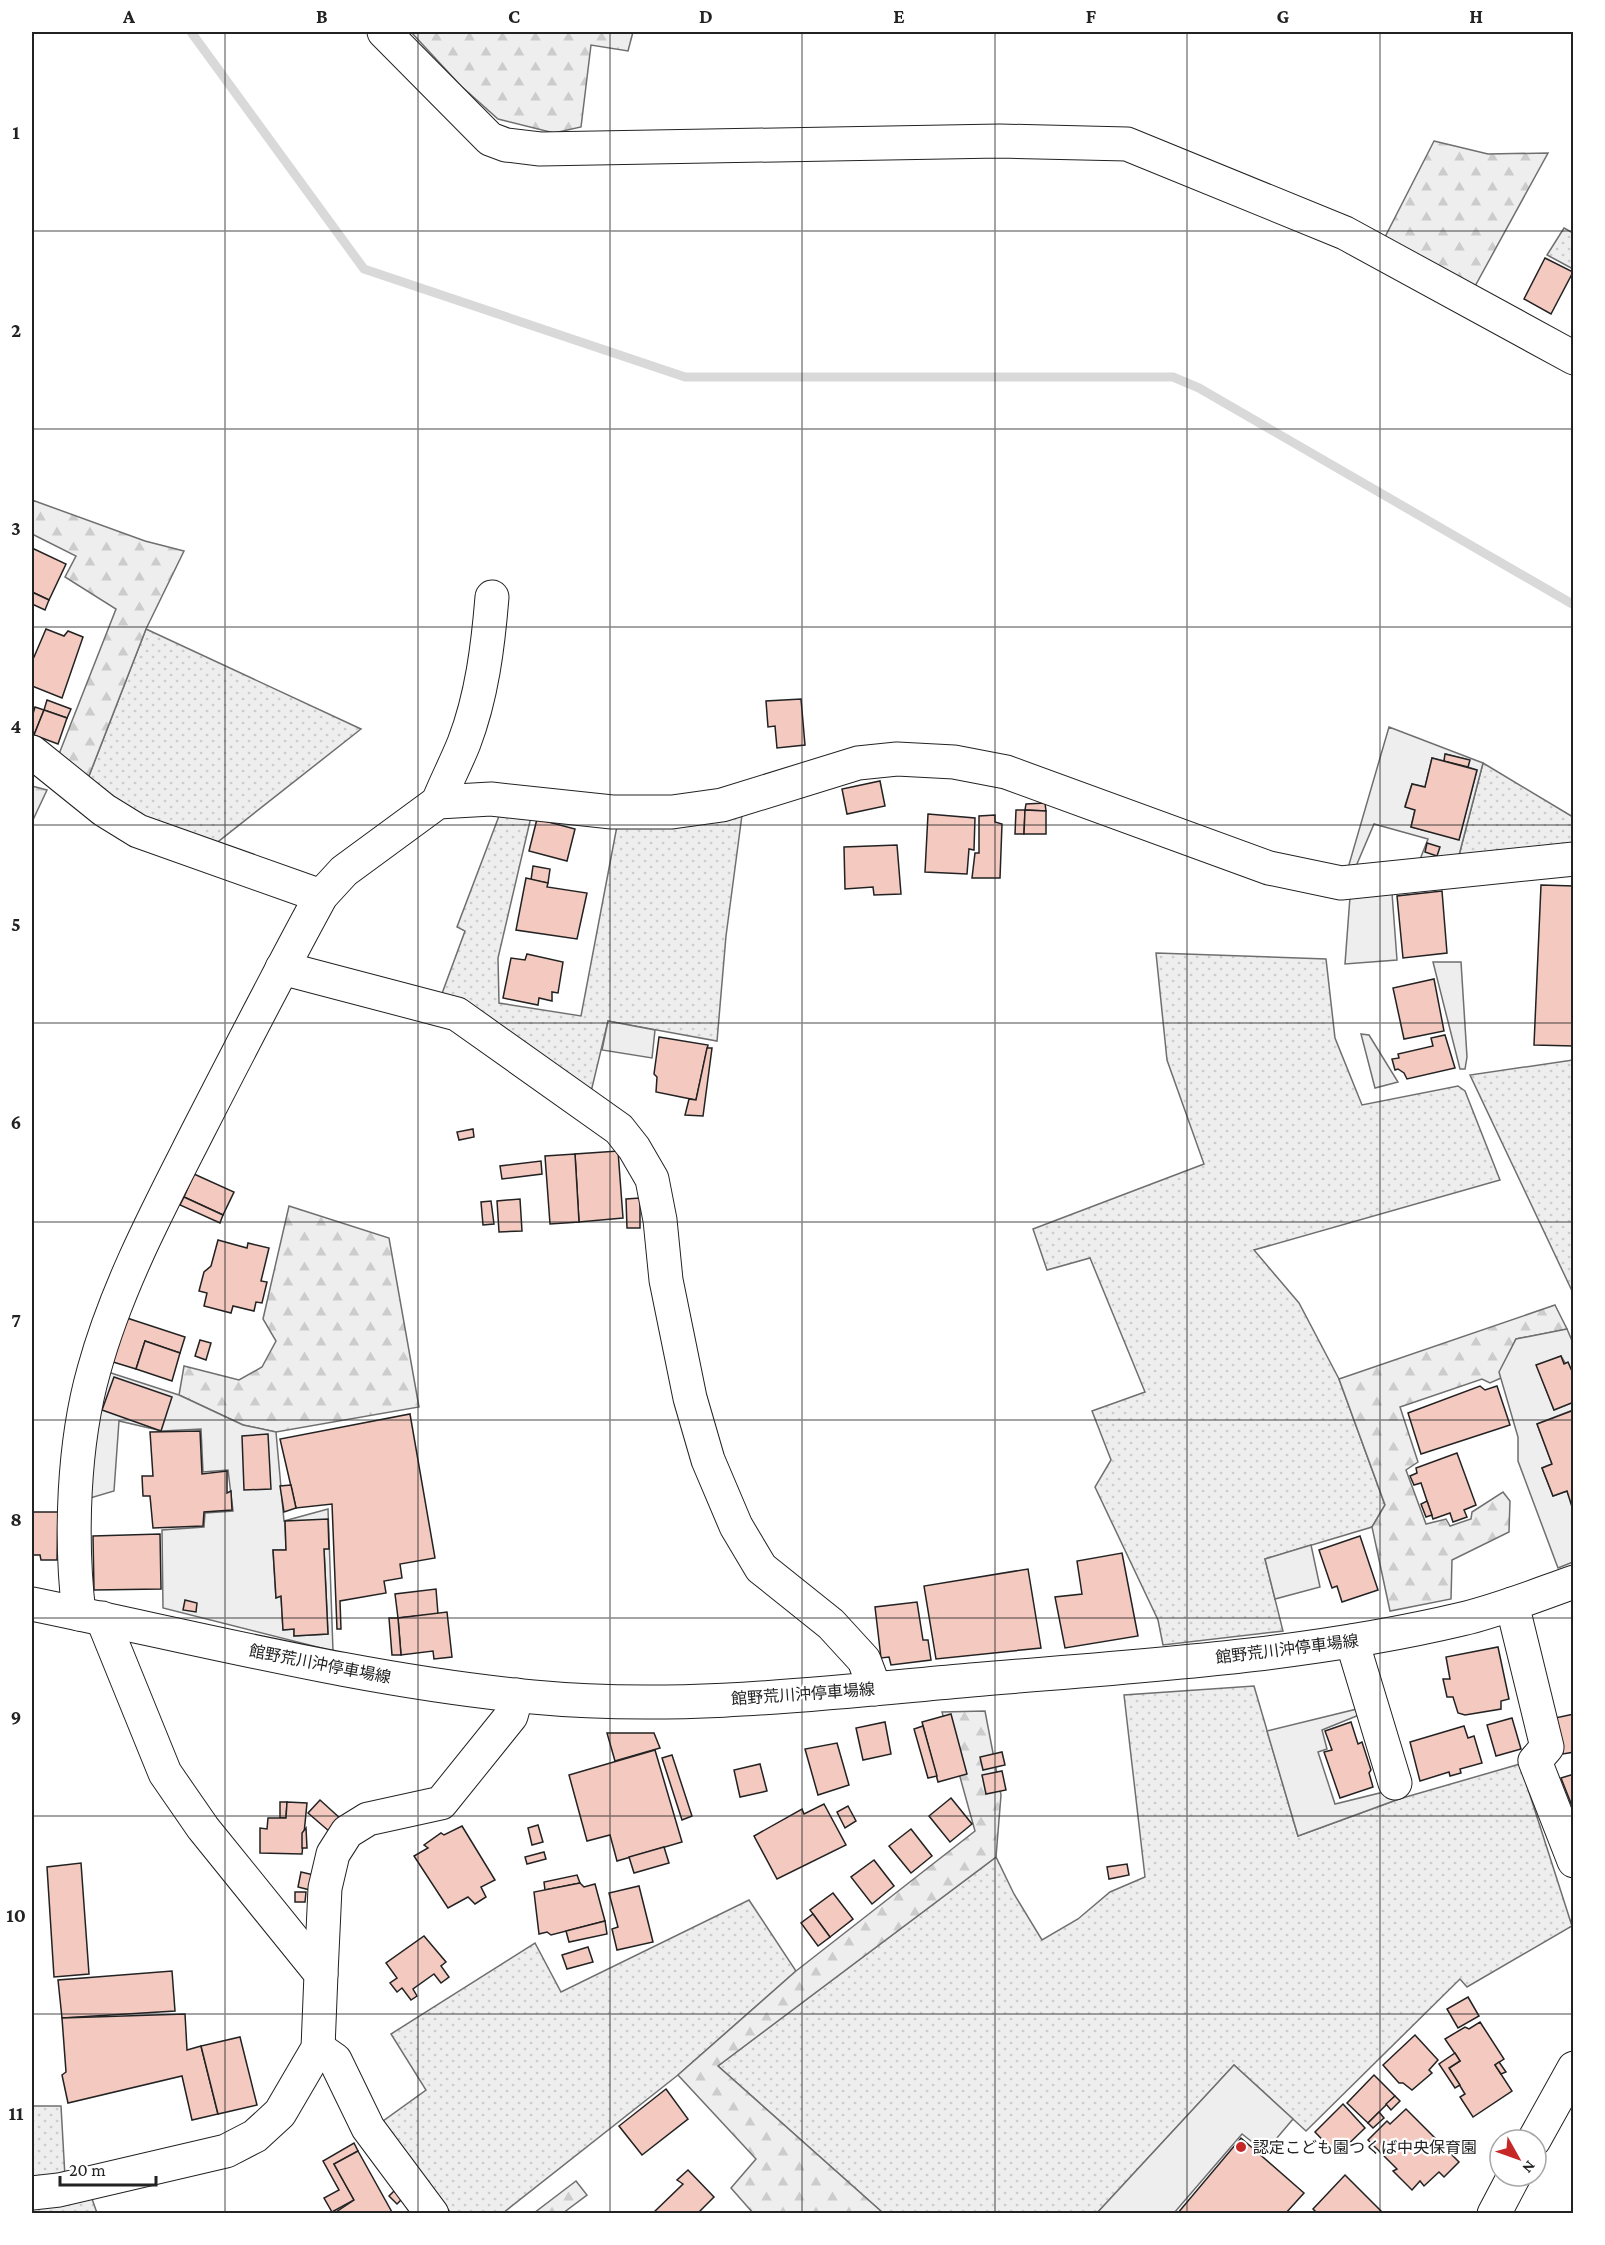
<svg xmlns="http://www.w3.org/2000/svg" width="1605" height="2245" viewBox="0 0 1605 2245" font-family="'Crimson Pro','Noto Sans JP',serif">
<defs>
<pattern id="grass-dots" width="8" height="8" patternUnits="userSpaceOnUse" patternTransform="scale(1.5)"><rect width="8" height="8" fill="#eee"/><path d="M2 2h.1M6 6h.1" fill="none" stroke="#ccc" stroke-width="1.8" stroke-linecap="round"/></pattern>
<pattern id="forest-firs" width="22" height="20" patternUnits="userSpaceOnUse" patternTransform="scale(1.5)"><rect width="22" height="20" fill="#eee"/><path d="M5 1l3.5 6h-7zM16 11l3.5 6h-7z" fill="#ccc"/></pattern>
</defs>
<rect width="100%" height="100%" fill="#fff"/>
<!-- grass -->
<g fill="url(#grass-dots)" stroke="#6f6f6f" stroke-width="1.5">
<polygon points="1564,228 1573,233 1573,269 1547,255"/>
<polygon points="146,629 361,729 210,848 137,813 87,781"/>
<polygon points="1483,763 1573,817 1573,848 1458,859"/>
<polygon points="742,815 726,936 717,1041 608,1021 590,1096 440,999 465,931 457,927 499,816 531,817 498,958 499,1003 581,1016 617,826"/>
<polygon points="1156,953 1326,959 1335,1038 1362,1105 1458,1086 1465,1091 1500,1180 1254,1250 1299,1303 1339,1379 1385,1505 1372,1527 1265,1559 1283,1631 1163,1645 1158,1620 1095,1487 1111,1460 1092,1411 1145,1392 1090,1258 1047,1270 1033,1229 1204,1164 1167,1060"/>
<polygon points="1573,1060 1574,1060 1573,1293 1470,1075"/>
<polygon points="1254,1686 1298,1836 1399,1799 1520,1764 1572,1926 1467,1987 1460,1979 1306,2131 1234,2065 1097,2213 883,2213 718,2066 996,1857 1014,1894 1042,1940 1078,1919 1110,1892 1145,1877 1124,1695"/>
<polygon points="749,1900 796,1971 678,2075 503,2213 451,2213 379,2124 426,2090 391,2034 535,1943 561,1992"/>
<polygon points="32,2106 61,2106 65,2177 32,2181"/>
<polygon points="91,2196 97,2213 32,2213 32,2200"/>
</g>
<!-- forest -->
<g fill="url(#forest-firs)" stroke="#6f6f6f" stroke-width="1.5">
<polygon points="411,32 633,32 628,51 591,45 581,127 554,133 498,119 461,86"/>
<polygon points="1434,141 1488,154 1548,153 1474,288 1384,239"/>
<polygon points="32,500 145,541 184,551 146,629 87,781 59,754 116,609 65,577 76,556 32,534"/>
<polygon points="32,786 47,790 32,822"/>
<polygon points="289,1206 389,1238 419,1407 276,1432 243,1425 179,1395 184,1366 239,1380 262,1367 276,1341 263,1319"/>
<polygon points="1555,1305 1567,1329 1516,1339 1500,1372 1501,1378 1490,1383 1482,1379 1400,1407 1418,1462 1406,1470 1426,1524 1446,1519 1450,1526 1471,1519 1472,1512 1503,1492 1510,1501 1509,1532 1452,1560 1451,1599 1390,1611 1372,1527 1385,1505 1339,1379"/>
<polygon points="985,1711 1001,1795 996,1857 718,2066 883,2213 753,2213 731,2188 756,2159 678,2075 796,1971 975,1831 942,1712"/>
<polygon points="576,2181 587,2195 563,2213 534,2213"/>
</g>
<!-- green -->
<g fill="#eee" stroke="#6f6f6f" stroke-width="1.5" fill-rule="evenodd">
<path d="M1389 727 1483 763 1458 859 1419 862 1428 839 1374 824 1354 871 1348 868ZM1446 754 1469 760 1468 767 1477 770 1459 839 1411 827 1415 810 1405 806 1412 784 1425 787 1432 758 1444 761Z"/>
<polygon points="1392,893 1397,960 1345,964 1350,897"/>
<polygon points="1433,962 1461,962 1467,1057 1465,1069 1460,1069"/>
<polygon points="608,1021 655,1030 652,1058 602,1050"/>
<polygon points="1361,1034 1369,1035 1398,1082 1375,1088"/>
<polygon points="1567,1329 1573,1343 1573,1376 1561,1356 1537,1366 1554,1410 1573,1402 1573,1410 1537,1424 1552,1464 1542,1468 1553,1496 1567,1491 1573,1506 1573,1562 1558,1568 1518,1461 1518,1437 1499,1372 1516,1339"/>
<path d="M108 1372 179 1395 243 1425 276 1432 284 1521 328 1509 333 1651 163 1608 162 1530 204 1527 205 1513 233 1511 228 1470 203 1472 201 1429 162 1431 119 1421 114 1491 87 1499 91 1440ZM327 1520 329 1548 324 1549 328 1634 294 1636V1629L283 1630 281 1596 276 1598 273 1550H286L285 1522Z"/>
<polygon points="1311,1545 1320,1587 1275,1599 1265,1559"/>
<polygon points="1357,1709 1359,1715 1322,1730 1327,1749 1318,1752 1335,1804 1396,1789 1399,1799 1298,1836 1267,1731"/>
<polygon points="1234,2065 1293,2119 1265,2152 1242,2134 1174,2213 1097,2213"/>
</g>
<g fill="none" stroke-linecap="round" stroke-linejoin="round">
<!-- stream -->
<polyline stroke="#d9d9d9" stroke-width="9" points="191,32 364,269 685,377 1173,377 1199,388 1574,605"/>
</g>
<!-- building -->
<g fill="#f3c9c0" stroke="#222" stroke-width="1.5">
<polygon points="1545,258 1573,272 1551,314 1524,299"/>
<polygon points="32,548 66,564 49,600 32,592"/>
<polygon points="32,592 49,600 45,610 32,604"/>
<polygon points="46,629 64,636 68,631 83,637 62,698 32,686 32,656 34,657"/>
<polygon points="801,699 805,745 777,748 775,726 768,727 766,701"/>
<polygon points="47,700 71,709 67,718 44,710"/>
<polygon points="35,707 44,710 34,735 32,734 32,717"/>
<polygon points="44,710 67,718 58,744 34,735"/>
<polygon points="1445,754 1470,760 1468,767 1444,761"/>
<polygon points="1432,758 1477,770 1459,840 1411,827 1415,810 1405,807 1412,784 1425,787"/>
<polygon points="880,781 885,806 847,814 842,789"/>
<polygon points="1045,803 1046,811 1025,810 1026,804"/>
<polygon points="1016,810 1025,810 1024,834 1015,834"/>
<polygon points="1025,810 1046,811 1046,834 1024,834"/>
<polygon points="928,814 975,818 974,850 969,849 967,874 925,872"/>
<polygon points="995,815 995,822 1002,824 1000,878 972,878 975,853 979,853 979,816"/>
<polygon points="537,819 575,829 567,861 529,851"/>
<polygon points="1427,843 1440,847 1437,856 1425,852"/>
<polygon points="897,845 901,894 874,895 873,887 845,889 844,847"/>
<polygon points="533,866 550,869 548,883 531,880"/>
<polygon points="526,878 548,883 547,887 587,893 577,939 516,930"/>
<polygon points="1541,885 1574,886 1574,1046 1534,1045"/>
<polygon points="1442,891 1447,953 1403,958 1397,896"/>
<polygon points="527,954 563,962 558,993 552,992 552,1001 539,998 538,1005 503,998 511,958 525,960"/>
<polygon points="1434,979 1444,1031 1404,1039 1393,988"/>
<polygon points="1445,1035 1455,1068 1407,1079 1404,1073 1398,1069 1395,1070 1392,1059 1399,1058 1398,1054 1433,1046 1431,1038"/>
<polygon points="659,1037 708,1045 696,1100 656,1092 657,1077 654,1074"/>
<polygon points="707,1048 712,1048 703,1116 685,1115 689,1099 696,1100"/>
<polygon points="473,1129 474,1137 459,1140 457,1132"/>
<polygon points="618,1151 623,1218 579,1222 575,1154"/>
<polygon points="575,1154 579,1222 550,1224 545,1156"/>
<polygon points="541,1161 542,1174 502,1179 500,1166"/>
<polygon points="194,1174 234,1192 223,1215 184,1197"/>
<polygon points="184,1197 223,1215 220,1223 180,1205"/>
<polygon points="640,1198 640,1228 627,1228 626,1199"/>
<polygon points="520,1199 522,1231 499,1232 497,1201"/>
<polygon points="491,1201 494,1224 483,1225 481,1202"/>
<polygon points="218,1240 247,1248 248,1243 269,1248 261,1281 267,1282 262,1303 256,1302 254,1311 233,1306 231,1313 204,1306 207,1293 199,1291 204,1272 211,1266"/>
<polygon points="127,1318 185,1337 180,1353 145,1341 136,1369 113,1362"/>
<polygon points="200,1340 211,1343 206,1360 195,1356"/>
<polygon points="145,1341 180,1353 172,1381 136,1369"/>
<polygon points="1561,1356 1564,1364 1568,1362 1574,1376 1574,1402 1554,1410 1536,1365"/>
<polygon points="114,1377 172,1397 161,1431 102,1410"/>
<polygon points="1480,1386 1485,1390 1497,1386 1510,1425 1421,1454 1408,1413"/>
<polygon points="1574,1410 1574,1506 1572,1507 1567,1491 1553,1496 1542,1468 1552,1464 1537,1424"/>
<polygon points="410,1414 435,1558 400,1564 402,1578 384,1581 386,1593 340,1601 341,1629 337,1629 332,1504 296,1508 280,1439"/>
<polygon points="200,1431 202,1474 227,1471 227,1493 231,1491 232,1510 204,1512 203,1526 153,1528 150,1496 143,1496 142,1476 153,1476 150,1432"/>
<polygon points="268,1434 271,1489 244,1490 242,1436"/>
<polygon points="1457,1453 1476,1505 1464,1510 1467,1517 1453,1522 1450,1513 1433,1519 1421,1483 1414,1485 1410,1476 1417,1473 1416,1468"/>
<polygon points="291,1485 296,1508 284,1512 280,1486"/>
<polygon points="1427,1501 1432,1515 1426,1517 1421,1504"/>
<polygon points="32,1512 58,1512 57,1560 41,1560 40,1555 32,1555"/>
<polygon points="328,1519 329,1549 324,1549 328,1634 294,1636 294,1629 283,1630 281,1596 276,1598 273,1550 286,1550 285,1521"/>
<polygon points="160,1534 161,1589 94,1590 93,1536"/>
<polygon points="1360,1536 1378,1590 1342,1602 1337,1586 1332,1588 1319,1550"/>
<polygon points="1122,1553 1138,1636 1065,1648 1055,1597 1082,1594 1077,1561"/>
<polygon points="1028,1569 1041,1648 936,1659 924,1586"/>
<polygon points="436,1589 438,1614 398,1618 395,1594"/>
<polygon points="185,1600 197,1603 196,1612 183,1610"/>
<polygon points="917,1602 923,1640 928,1640 931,1660 891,1665 889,1657 881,1658 875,1607"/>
<polygon points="447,1612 452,1657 434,1659 433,1651 401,1655 398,1618"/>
<polygon points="389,1618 398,1618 401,1655 392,1655"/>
<polygon points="1498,1647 1509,1699 1501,1701 1501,1709 1465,1715 1458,1713 1453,1697 1447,1697 1443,1679 1450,1679 1446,1657"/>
<polygon points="951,1714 967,1774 938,1782 922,1722"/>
<polygon points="1574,1714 1574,1752 1563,1754 1555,1718"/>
<polygon points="1512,1718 1521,1749 1496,1756 1487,1725"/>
<polygon points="885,1722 891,1754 863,1760 856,1728"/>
<polygon points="1351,1722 1358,1744 1362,1742 1371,1770 1369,1773 1373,1787 1340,1798 1324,1752 1332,1750 1325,1731"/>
<polygon points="923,1726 937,1776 928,1778 914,1729"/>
<polygon points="1464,1726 1468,1738 1474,1736 1482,1763 1460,1769 1461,1773 1450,1776 1449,1772 1420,1781 1410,1742"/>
<polygon points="607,1733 654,1733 660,1748 615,1761"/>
<polygon points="837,1743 849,1785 818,1795 805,1749"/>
<polygon points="655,1750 682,1842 617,1861 610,1835 587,1841 569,1775"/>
<polygon points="1002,1752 1005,1765 983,1770 980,1757"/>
<polygon points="672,1755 692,1816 682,1820 662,1758"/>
<polygon points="760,1764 767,1791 740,1797 734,1770"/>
<polygon points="1002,1771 1006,1790 986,1794 982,1775"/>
<polygon points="1574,1774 1574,1811 1561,1778"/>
<polygon points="951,1798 972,1824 950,1842 929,1816"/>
<polygon points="320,1800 341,1819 330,1832 308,1813"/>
<polygon points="280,1802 287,1802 286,1818 280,1818"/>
<polygon points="287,1802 307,1803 302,1854 260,1853 260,1828 267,1829 268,1818 286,1818"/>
<polygon points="824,1804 846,1845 777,1879 754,1836 802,1809 804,1814"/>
<polygon points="848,1806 856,1821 845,1828 837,1812"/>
<polygon points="538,1825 543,1842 532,1845 528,1828"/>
<polygon points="462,1826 495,1880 481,1887 486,1897 475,1904 468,1897 448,1908 414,1856 428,1848 424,1845 441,1833 444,1835"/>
<polygon points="306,1828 307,1848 302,1848 302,1833"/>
<polygon points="911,1829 932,1856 911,1873 889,1846"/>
<polygon points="664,1847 669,1863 634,1873 629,1857"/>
<polygon points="544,1852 546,1859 527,1864 525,1857"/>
<polygon points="874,1860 894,1886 872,1904 851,1877"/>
<polygon points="81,1863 89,1974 54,1977 47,1867"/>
<polygon points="1127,1864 1129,1875 1109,1879 1107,1867"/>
<polygon points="301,1872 314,1875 310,1890 298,1887"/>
<polygon points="577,1875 580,1883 545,1890 544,1882"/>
<polygon points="580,1883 584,1887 595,1884 605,1921 551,1935 547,1932 539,1934 534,1892"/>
<polygon points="639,1886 653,1942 617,1950 612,1929 618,1927 609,1893"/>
<polygon points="295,1892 306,1892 305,1902 295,1902"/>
<polygon points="833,1893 853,1919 830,1937 810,1910"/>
<polygon points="813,1914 830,1937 818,1946 801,1923"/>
<polygon points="605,1921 607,1934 569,1942 566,1931"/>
<polygon points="424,1936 446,1962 441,1966 449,1977 441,1983 434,1974 413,1989 417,1996 411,2000 402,1988 397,1992 390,1983 397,1978 386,1963"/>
<polygon points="588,1947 593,1962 567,1969 562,1955"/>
<polygon points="172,1971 175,2011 62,2018 58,1980"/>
<polygon points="1468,1997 1479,2016 1458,2028 1447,2009"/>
<polygon points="185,2014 187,2050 201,2046 218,2114 192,2120 182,2076 68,2103 62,2075 66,2072 62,2018"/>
<polygon points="1480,2022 1504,2059 1495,2065 1512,2091 1473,2117 1460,2097 1465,2094 1449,2068 1460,2061 1445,2039 1465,2027 1469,2029"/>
<polygon points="1415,2035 1438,2060 1429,2070 1432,2073 1412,2090 1403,2083 1399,2083 1383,2065"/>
<polygon points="240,2037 257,2105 218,2114 201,2046"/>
<polygon points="1455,2053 1460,2061 1449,2068 1460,2085 1455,2088 1439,2064"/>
<polygon points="1499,2062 1506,2072 1501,2074 1495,2065"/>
<polygon points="1374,2075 1395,2096 1368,2123 1347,2103"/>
<polygon points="666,2089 688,2119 642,2155 619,2126"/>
<polygon points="1395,2096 1400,2101 1391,2110 1386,2104"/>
<polygon points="1343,2104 1365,2128 1337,2155 1315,2132"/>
<polygon points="1406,2109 1459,2162 1444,2177 1439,2172 1424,2186 1420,2181 1412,2190 1393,2171 1397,2169 1368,2140 1387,2121 1390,2124"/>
<polygon points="1379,2112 1384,2118 1373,2128 1368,2123"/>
<polygon points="1241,2138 1304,2193 1285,2214 1177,2214"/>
<polygon points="354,2143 358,2151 334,2164 354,2200 332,2212 324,2198 339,2190 323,2161"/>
<polygon points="358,2151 393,2214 333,2214 354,2200 334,2164"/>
<polygon points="688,2170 714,2197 697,2214 652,2214 683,2184 677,2180"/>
<polygon points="1345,2175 1384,2214 1318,2214 1313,2209"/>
<polygon points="394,2191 402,2199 397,2204 389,2196"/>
</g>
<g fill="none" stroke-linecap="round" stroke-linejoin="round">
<defs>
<g id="minor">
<polyline points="384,32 490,139 506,145 540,149 1000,141 1127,144 1345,233 1574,358"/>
<polyline points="32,752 104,810 138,831 321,896"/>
<path d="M438 802C446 782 456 763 464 743 482 696 488 646 492 597"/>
<polyline points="282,968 457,1014 619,1129 634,1148 652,1179 660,1220 666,1280 690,1398 708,1460 736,1526 761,1568 831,1624 864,1660 875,1689"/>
<polyline points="1512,1604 1547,1747 1535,1761 1574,1861"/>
<path d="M79 1614C70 1538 73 1444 94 1370 117 1286 160 1206 199 1129 239 1051 279 973 321 896L344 871 438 802 491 799 612 812H672L722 805 858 763 897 759 954 762 1006 772 1269 868 1341 883 1574 859"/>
<polyline points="1352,1641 1395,1783"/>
<polyline points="321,1974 325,1888 333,1854 347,1832 368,1819 441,1803 511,1716 517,1695"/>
<polyline points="318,2048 335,2060 368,2128 432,2214"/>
<polyline points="32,2193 59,2190 226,2151 255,2136 280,2113 318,2048 321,1974 203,1828 165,1773 102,1618"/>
</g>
<path id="major" d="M32 1604C198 1638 364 1681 533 1697 679 1711 826 1693 971 1680 1135 1666 1302 1657 1462 1619 1500 1610 1537 1595 1574 1582"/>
<g id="highway">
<polyline points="1534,2140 1574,2068"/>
<polyline points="1494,2214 1514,2176"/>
</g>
</defs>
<!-- minor casing -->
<use href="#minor" stroke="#222" stroke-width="35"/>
<!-- major casing -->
<use href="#major" stroke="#222" stroke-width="35"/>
<!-- highway casing -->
<use href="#highway" stroke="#222" stroke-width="35"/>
<!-- minor -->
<use href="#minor" stroke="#fff" stroke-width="33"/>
<!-- major -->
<use href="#major" stroke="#fff" stroke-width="33"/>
<!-- highway -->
<use href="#highway" stroke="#fff" stroke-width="33"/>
</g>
<!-- grid -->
<path fill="none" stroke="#222" stroke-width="1.5" stroke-opacity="0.55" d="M225 32V2214M418 32V2214M610 32V2214M802 32V2214M995 32V2214M1187 32V2214M1380 32V2214M32 231H1574M32 429H1574M32 627H1574M32 825H1574M32 1023H1574M32 1222H1574M32 1420H1574M32 1618H1574M32 1816H1574M32 2014H1574"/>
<!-- markers -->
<circle fill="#c62828" stroke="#fff" stroke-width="2" cx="1241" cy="2147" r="6"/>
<g text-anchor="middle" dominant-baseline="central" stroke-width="4.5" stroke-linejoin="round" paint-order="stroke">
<!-- street labels -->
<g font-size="16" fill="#222" stroke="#fff">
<text transform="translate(1287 1649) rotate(-7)">館野荒川沖停車場線</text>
<text transform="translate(320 1664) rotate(11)">館野荒川沖停車場線</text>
<text transform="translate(803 1694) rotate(-4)">館野荒川沖停車場線</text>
</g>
<!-- poi labels -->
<g font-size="16" fill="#222" stroke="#fff" text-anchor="start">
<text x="1253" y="2147">認定こども園つくば中央保育園</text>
</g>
</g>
<!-- border -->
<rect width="1605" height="2245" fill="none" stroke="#ffffff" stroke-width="66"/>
<!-- north arrow -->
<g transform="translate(1518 2158) rotate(130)"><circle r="28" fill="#ffffff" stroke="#a7a7a7" stroke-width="1.5"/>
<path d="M0-4.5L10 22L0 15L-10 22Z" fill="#c62828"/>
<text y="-9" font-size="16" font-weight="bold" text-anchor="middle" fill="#222222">N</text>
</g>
<!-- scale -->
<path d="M60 2176v9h96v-9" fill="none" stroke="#222222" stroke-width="3"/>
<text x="69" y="2176" font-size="18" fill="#222222" stroke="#ffffff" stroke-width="4.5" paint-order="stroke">20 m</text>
<rect x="33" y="33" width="1539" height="2179" fill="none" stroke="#222" stroke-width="2"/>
<g font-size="20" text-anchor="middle" font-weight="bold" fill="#222">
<text x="129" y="23">A</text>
<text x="322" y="23">B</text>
<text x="514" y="23">C</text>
<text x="706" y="23">D</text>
<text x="899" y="23">E</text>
<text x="1091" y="23">F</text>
<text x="1283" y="23">G</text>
<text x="1476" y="23">H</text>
<text x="16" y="139">1</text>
<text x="16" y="337">2</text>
<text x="16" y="535">3</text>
<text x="16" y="733">4</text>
<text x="16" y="931">5</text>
<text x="16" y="1129">6</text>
<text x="16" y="1327">7</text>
<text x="16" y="1526">8</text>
<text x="16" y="1724">9</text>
<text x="16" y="1922">10</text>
<text x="16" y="2120">11</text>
</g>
</svg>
